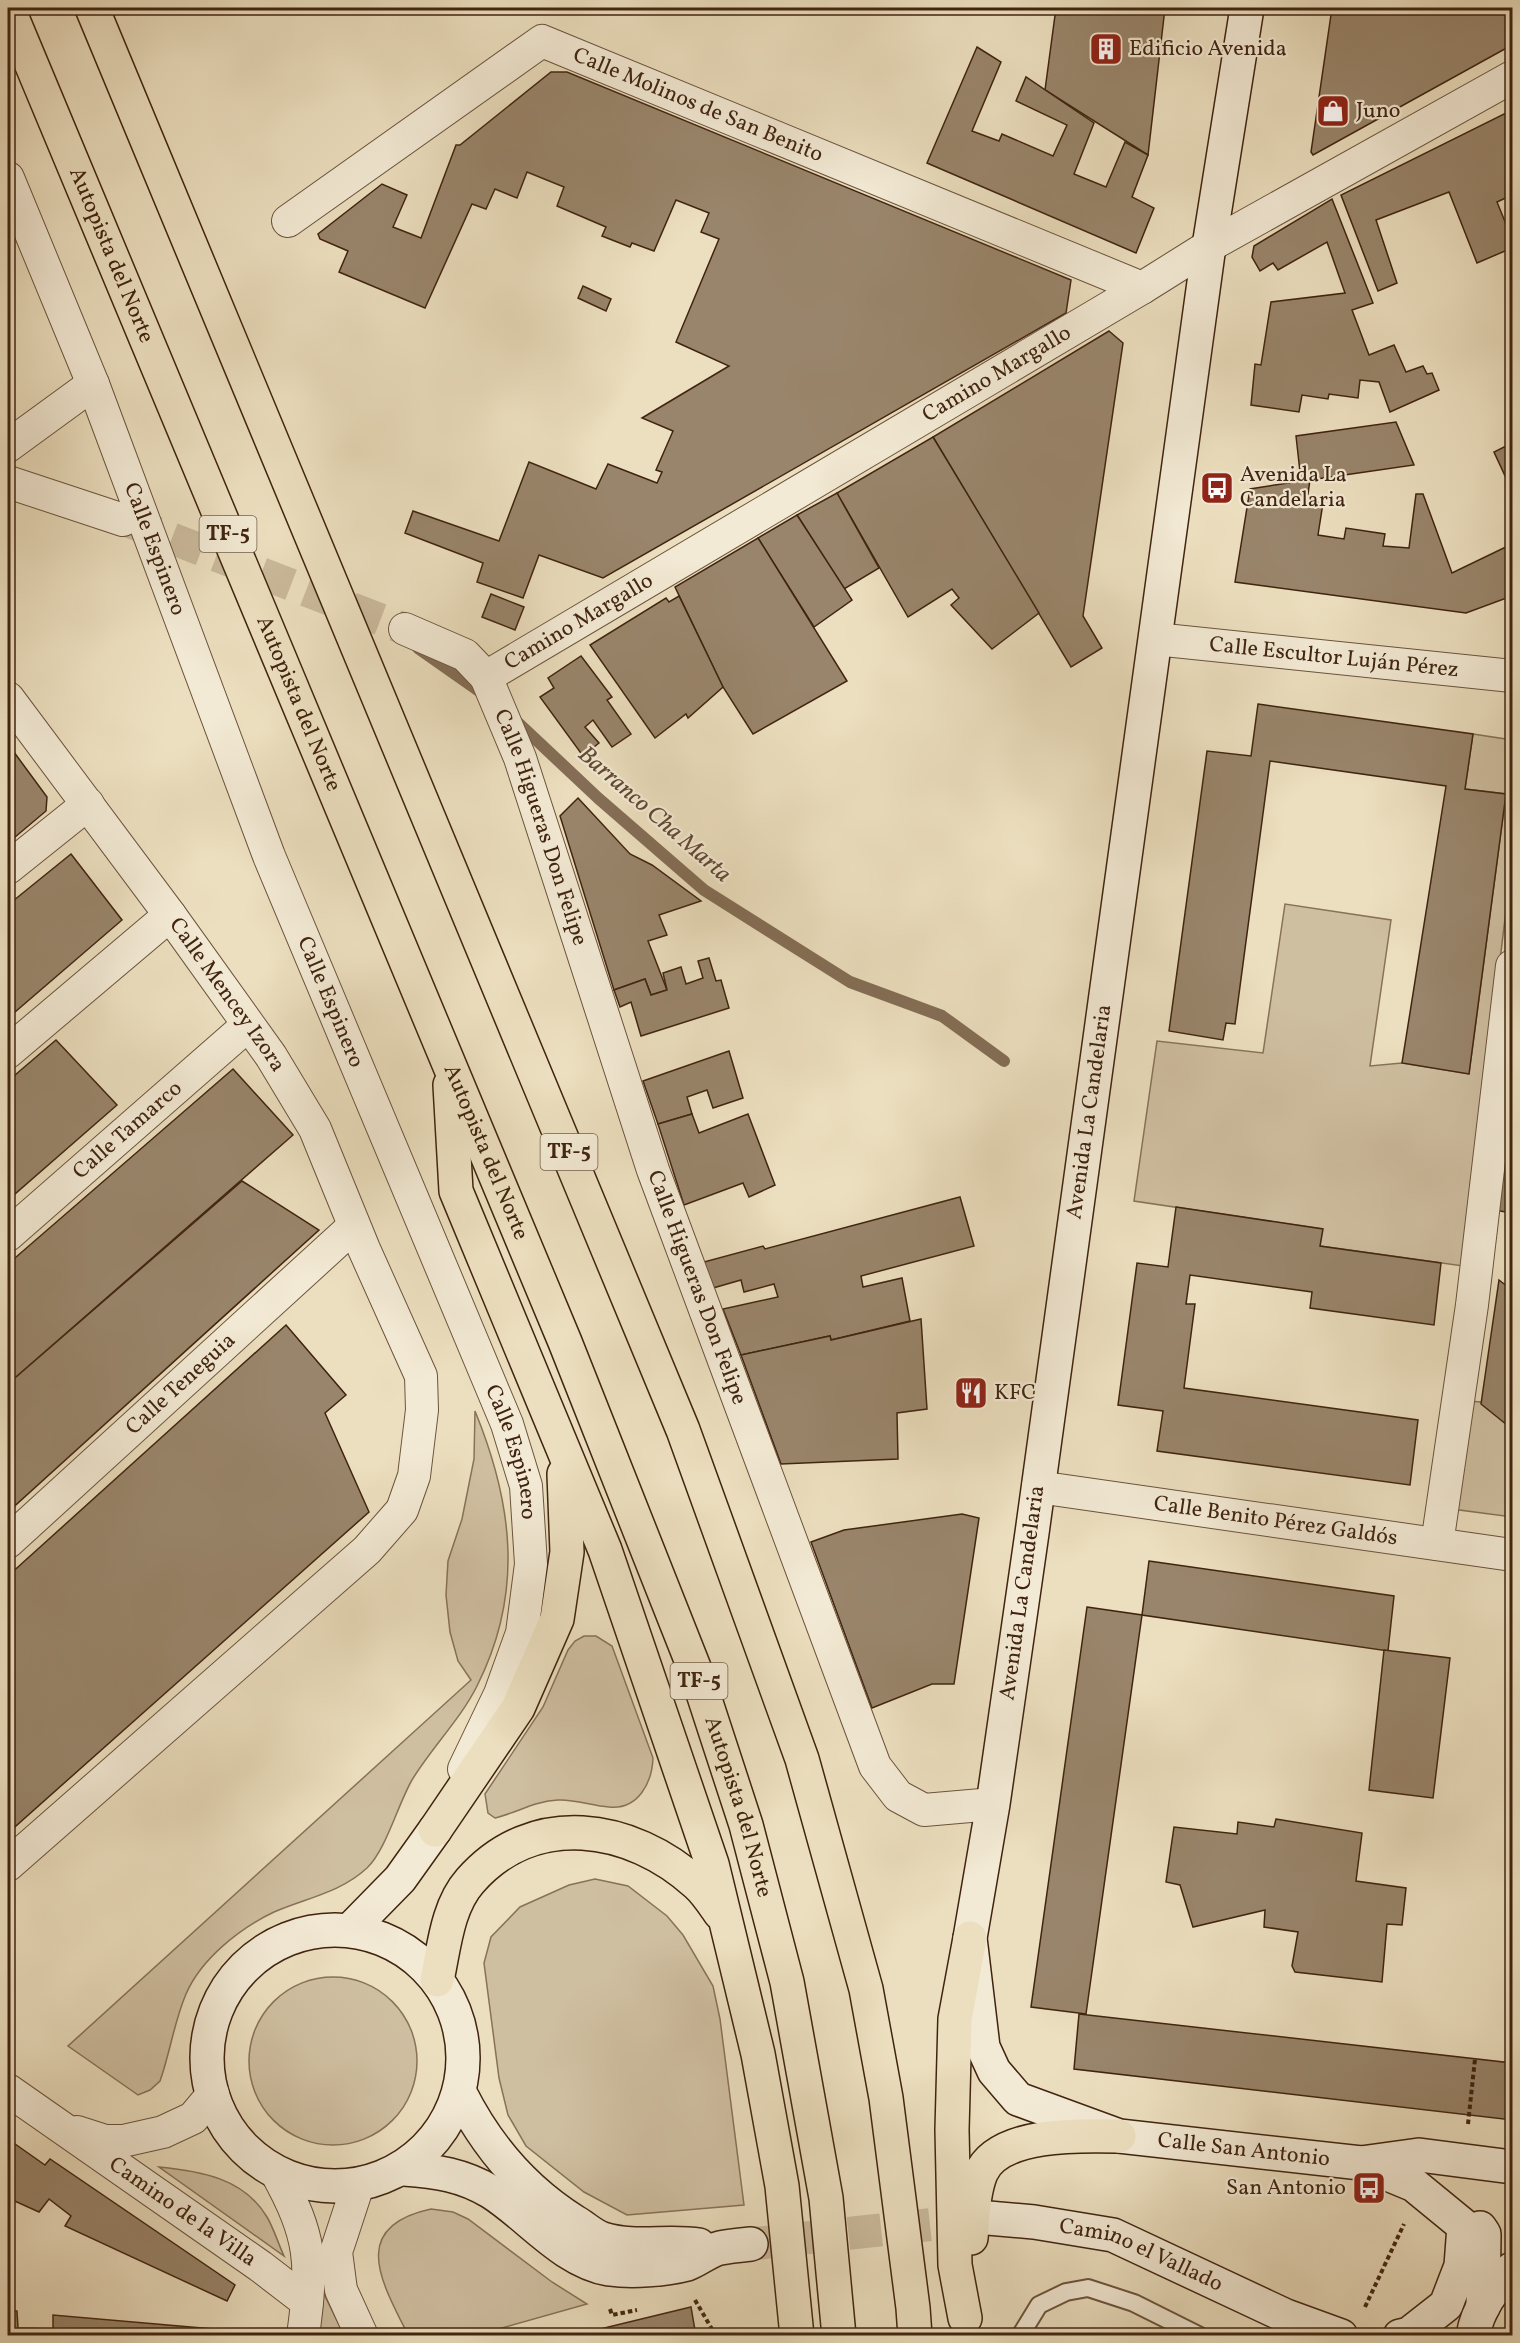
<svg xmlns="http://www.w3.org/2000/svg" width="1520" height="2343" viewBox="0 0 1520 2343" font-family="Vollkorn,serif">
<rect width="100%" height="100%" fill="#ecdfbf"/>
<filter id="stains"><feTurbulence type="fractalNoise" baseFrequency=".00333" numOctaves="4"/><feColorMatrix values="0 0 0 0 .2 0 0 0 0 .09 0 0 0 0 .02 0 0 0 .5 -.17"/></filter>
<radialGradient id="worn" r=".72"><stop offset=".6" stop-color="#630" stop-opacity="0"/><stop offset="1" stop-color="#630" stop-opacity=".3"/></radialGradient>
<!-- green -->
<g fill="#cfbfa1" stroke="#887258" stroke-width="1.5">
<polygon points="1473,734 1512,740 1512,861 1463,1266 1320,1246 1322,1229 1134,1201 1157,1041 1263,1053 1285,904 1391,920 1370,1066 1402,1063 1469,1074 1506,794 1465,789"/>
<polygon points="1468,1401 1481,1402 1512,1429 1512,1517 1452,1509"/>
<path d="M475 1411C513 1504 524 1593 477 1686 460 1720 432 1747 412 1780 398 1804 386 1850 367 1868 340 1893 306 1898 274 1912 240 1928 201 1959 186 1994 174 2022 170 2053 160 2081L150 2090 138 2095 68 2046 471 1680 458 1661 450 1632 446 1595 448 1561 462 1519 474 1459Z"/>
<path d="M584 1636H596L612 1646 653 1758C652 1783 638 1810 609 1807 592 1806 575 1799 558 1800 535 1801 516 1813 495 1818L488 1813 485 1794 543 1707 568 1650 575 1641Z"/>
<polygon points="595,1879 628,1886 667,1916 683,1935 713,1986 720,2019 744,2205 627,2215 584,2192 526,2146 508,2115 499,2078 484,1963 491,1937 520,1907 569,1885"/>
<circle cx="333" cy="2061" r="84"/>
<path d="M159 2167C200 2171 244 2178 267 2217 274 2229 278 2243 284 2256Z"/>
<path d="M431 2209 453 2212 468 2219 552 2282 587 2304 477 2335H408C383 2284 347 2227 431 2209Z"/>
<polygon points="323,2292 344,2335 318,2336"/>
</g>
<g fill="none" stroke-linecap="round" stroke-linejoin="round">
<!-- stream -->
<g stroke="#846e56" stroke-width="12">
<polyline points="418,648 485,695"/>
<polyline points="514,719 598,798 704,890 850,982 942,1016 1004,1061"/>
</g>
</g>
<!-- building -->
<g fill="#99856b" stroke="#402410" stroke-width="1.5">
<polygon points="1056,8 1165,8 1148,155 1045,90"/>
<polygon points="1332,8 1512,8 1512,45 1313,155 1311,152"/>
<polygon points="977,47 1001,62 972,131 999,141 1002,134 1053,156 1067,125 1016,101 1026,77 1094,123 1074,174 1106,187 1125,142 1148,155 1132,197 1154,208 1136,253 927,163"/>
<polygon points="551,72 567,72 1071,280 1066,313 603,578 539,555 523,598 477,582 483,563 405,533 413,511 499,541 529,462 596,489 608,464 657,483 662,472 656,470 673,431 642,418 729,366 676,342 719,239 701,232 709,213 676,200 654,251 632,243 630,247 602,236 606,227 557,206 564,187 527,172 517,198 495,189 486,209 472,204 425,308 339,272 348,251 320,239 318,234 382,184 407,195 393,227 421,238 456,145 460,145"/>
<polygon points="1510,111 1512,118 1512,195 1497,202 1512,239 1512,248 1477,263 1449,192 1376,220 1397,283 1378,291 1341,195"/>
<polygon points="1332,199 1373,303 1352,310 1369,355 1394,345 1406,372 1423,366 1427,374 1432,373 1439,390 1390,412 1379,382 1360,380 1358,398 1329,394 1328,399 1302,395 1299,412 1251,405 1255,364 1261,365 1271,302 1345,293 1327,242 1278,270 1273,263 1260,271 1252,257 1254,246"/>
<polygon points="583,286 611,299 606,311 578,298"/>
<polygon points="1109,331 1123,343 1083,616 1102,648 1071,667 933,437"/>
<polygon points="1396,422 1414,465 1310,480 1307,501 1323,503 1318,535 1344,539 1346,528 1385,534 1383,546 1409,548 1416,494 1423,494 1452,573 1512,544 1512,596 1466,613 1235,582 1250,489 1301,481 1296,436"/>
<polygon points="933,437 1039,613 992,649 951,605 959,598 952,589 908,617 837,493"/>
<polygon points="1512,443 1512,491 1494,452"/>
<polygon points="837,493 879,568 844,589 797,515"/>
<polygon points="797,515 852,600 814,627 758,538"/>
<polygon points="758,538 847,681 753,734 723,687 675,587"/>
<polygon points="491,594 524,607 515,630 482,617"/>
<polygon points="679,596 723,687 688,718 686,714 655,738 590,645 666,598 669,602"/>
<polygon points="581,656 612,697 607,700 631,734 612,747 593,720 585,727 599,743 583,756 540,697 554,688 548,678"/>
<polygon points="1258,704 1473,734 1465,789 1506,794 1469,1074 1402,1063 1446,786 1270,761 1235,1024 1226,1023 1223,1040 1169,1031 1207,751 1251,756"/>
<polygon points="8,744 47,797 46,811 8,843"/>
<polygon points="578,798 630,854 652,865 701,901 659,915 667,935 648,941 667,990 651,995 645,979 614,990 560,816"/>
<polygon points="71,854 122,920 8,1018 8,905"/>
<polygon points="709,958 716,981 721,980 729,1008 641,1036 631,1002 620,1007 614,990 645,979 651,995 667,990 663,973 681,967 686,984 703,978 698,961"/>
<polygon points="56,1040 117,1105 8,1200 8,1081"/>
<polygon points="729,1051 743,1098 713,1108 707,1090 687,1097 692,1114 658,1124 643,1081"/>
<polygon points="1512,1052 1512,1213 1494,1210"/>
<polygon points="233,1069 293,1135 8,1384 8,1264"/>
<polygon points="692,1114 699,1133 748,1114 775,1185 749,1197 743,1183 684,1205 658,1124"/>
<polygon points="242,1181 319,1230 8,1512 8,1384"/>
<polygon points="960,1197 974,1246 861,1276 863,1287 902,1278 910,1321 831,1340 830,1336 741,1355 723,1309 778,1297 774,1284 744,1292 741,1280 713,1288 704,1262 763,1246 765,1249"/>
<polygon points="1176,1207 1323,1229 1320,1246 1441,1263 1434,1325 1310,1308 1312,1292 1190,1275 1186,1304 1195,1304 1184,1388 1418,1420 1410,1485 1157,1451 1163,1411 1118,1405 1137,1263 1168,1267"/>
<polygon points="1499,1280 1512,1290 1512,1429 1481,1404"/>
<polygon points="921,1319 927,1409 897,1413 898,1459 781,1464 741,1355 830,1336 831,1340"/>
<polygon points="286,1325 346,1395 325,1413 369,1512 8,1833 8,1576"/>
<polygon points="962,1514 979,1518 954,1684 932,1684 872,1708 811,1542 844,1530"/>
<polygon points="1149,1561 1394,1596 1388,1651 1142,1615"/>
<polygon points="1087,1607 1142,1615 1086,2014 1031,2007"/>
<polygon points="1384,1650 1450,1658 1433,1798 1369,1790"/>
<polygon points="1276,1819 1362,1833 1356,1881 1406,1888 1402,1925 1387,1924 1382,1982 1295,1972 1292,1966 1298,1932 1264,1927 1265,1910 1193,1927 1180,1885 1166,1882 1174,1827 1237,1834 1238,1822 1274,1827"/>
<polygon points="1079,2014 1512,2063 1512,2120 1074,2069"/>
<polygon points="8,2139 45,2165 50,2159 235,2285 227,2301 65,2226 71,2216 49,2199 39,2212 8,2198"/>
<polygon points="691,2307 696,2336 602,2336 600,2329"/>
<polygon points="8,2309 17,2311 18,2328 53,2329 53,2315 248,2332 249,2336 8,2336"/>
<polygon points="600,2329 602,2336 572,2336"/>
</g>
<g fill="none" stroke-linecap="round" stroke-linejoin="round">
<!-- street-tunnel -->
<polyline stroke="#caba9c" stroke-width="32" stroke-dasharray="32 16" stroke-linecap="butt" points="127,521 405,629"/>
<!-- secondary-tunnel -->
<polyline stroke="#caba9c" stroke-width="33" stroke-dasharray="33 16" stroke-linecap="butt" points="751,2244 981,2219"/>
<defs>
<polyline id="lane" points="1020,2336 1039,2305 1066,2292 1088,2288 1134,2303 1200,2336"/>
<g id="street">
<path id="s1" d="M8 178 93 384 269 856 507 1424 526 1486 531 1564 522 1633 500 1694 464 1769"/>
<path id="s2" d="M288 221 542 41 1142 288"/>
<polyline points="8,446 93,384"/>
<polyline points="8,482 123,520"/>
<path id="s3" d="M405 629 465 655 486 677 520 758 653 1170 875 1766 898 1796 924 1810 993 1804"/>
<path id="s4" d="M1155 639 1512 676"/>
<path id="s5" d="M486 677 1142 288 1209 246 1512 77"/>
<path id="s6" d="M8 698 170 915 271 1056 315 1129 364 1249 421 1376 422 1410 414 1476 402 1510 367 1550 8 1865"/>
<polyline points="8,868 88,804"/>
<polyline points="8,1052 170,915"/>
<path id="s7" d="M8 1235 248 1025"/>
<path id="s8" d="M1038 1487 1512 1555"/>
<path id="s9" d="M8 1542 354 1226"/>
<polyline points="1437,1544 1472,1305 1512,966"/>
<path id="s10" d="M8 2090 260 2266 307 2302"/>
<polyline points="77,2132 105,2141 123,2141 163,2132 193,2118 213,2094"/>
<path d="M276 2172C312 2237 313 2263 303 2336"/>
<polyline points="358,2185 336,2252 341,2290 362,2336"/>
</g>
<g id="secondary">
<path id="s11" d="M1247 8 1209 246 1032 1533 993 1804 970 1938 983 2047 994 2071 1018 2099 1119 2136 1361 2163 1419 2155 1512 2167"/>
<polyline points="350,1930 400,1879 435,1830"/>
<circle cx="335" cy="2058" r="128"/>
<path d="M460 2093C487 2147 524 2190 575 2222 584 2227 593 2236 603 2239 635 2249 667 2240 699 2245"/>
<polyline points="1361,2163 1414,2185 1464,2226 1461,2266 1446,2305 1409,2334 1400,2336"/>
<path d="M404 2169C436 2171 463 2175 491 2192 529 2216 563 2261 609 2269 632 2272 664 2270 687 2264 698 2260 708 2251 720 2248 730 2246 741 2245 751 2244"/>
<path id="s12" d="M988 2218 1034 2222 1113 2235 1286 2316 1341 2336"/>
<polyline points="1480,2228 1484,2234 1483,2307"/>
<path d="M1473 2336C1477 2310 1494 2286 1512 2269"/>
</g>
<g id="highway">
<path id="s13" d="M8 8 565 1342 697 1675 746 1825 787 1982 826 2198 839 2336"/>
<polyline points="92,8 683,1430 802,1759 866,1989 886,2098 913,2308 915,2336"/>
<polyline points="450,1085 456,1191 605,1550 712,1864 758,2054 782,2186 797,2336"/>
<polyline points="435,1830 518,1708 557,1619 567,1552 564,1474"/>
<path d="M437 1980C444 1948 447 1907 470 1881 533 1809 631 1824 697 1884 706 1892 713 1903 720 1913"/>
<path d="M971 2238C973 2217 973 2193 981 2173 999 2132 1083 2135 1119 2136"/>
<polyline points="965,2318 955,2265 952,2130 955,2019 970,1938"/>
</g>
</defs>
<!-- lane casing -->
<use href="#lane" stroke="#6b533c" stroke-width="20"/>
<!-- street casing -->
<use href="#street" stroke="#6b533c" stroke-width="34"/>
<!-- secondary casing -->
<use href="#secondary" stroke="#402410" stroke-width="36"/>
<!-- highway casing -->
<use href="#highway" stroke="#402410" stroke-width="36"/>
<!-- path -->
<g stroke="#402410" stroke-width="4" stroke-dasharray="4.5 3" stroke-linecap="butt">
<polyline points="1468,2124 1475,2059"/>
<polyline points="695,2300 716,2336"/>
<polyline points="1365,2307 1404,2224"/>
<polyline points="610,2309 612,2315 637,2310"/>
</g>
<!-- lane -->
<use href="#lane" stroke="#f3ead5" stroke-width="16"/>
<!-- street -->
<use href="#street" stroke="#f3ead5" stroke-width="32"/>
<!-- secondary -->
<use href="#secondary" stroke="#f3ead5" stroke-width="33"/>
<!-- highway -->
<use href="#highway" stroke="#ecdfbf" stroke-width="33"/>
</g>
<!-- icons -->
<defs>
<symbol id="building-square" viewBox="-11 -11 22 22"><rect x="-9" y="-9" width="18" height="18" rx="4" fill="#8f2418" stroke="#f3ead5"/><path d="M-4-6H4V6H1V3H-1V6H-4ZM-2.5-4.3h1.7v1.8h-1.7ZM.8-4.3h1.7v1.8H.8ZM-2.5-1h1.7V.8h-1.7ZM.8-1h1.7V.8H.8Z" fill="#fff"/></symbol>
<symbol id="shop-square" viewBox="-11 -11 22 22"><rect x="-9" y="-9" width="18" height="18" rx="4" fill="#8f2418" stroke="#f3ead5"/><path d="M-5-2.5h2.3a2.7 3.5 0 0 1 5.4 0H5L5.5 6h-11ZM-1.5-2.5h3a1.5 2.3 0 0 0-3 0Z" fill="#fff"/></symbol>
<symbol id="bus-square" viewBox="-11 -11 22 22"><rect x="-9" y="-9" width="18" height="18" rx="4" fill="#8f2418" stroke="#f3ead5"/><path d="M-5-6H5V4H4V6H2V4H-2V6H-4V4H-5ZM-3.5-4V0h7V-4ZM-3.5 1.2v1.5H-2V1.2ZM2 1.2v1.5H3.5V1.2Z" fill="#fff"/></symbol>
<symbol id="restaurant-square" viewBox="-11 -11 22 22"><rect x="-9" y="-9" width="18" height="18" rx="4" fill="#8f2418" stroke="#f3ead5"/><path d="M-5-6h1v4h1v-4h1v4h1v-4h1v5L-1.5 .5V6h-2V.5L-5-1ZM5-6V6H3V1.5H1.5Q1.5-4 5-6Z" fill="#fff"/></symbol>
</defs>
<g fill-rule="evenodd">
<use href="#building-square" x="1087" y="30" width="38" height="38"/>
<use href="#shop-square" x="1314" y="92" width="38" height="38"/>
<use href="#bus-square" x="1198" y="469" width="38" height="38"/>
<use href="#restaurant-square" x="952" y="1374" width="38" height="38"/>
<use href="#bus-square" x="1350" y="2169" width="38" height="38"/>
</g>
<g text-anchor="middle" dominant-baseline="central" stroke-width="4.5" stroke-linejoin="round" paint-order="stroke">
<!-- shield labels -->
<g fill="#f3ead5" stroke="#765f4b" stroke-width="1.5">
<rect x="199.5" y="516" width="57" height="36" rx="4.5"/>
<rect x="540.5" y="1134" width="57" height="36" rx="4.5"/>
<rect x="670.5" y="1663" width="57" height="36" rx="4.5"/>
</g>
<g font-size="21" font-weight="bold" fill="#402410">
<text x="228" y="534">TF-5</text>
<text x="569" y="1152">TF-5</text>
<text x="699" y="1681">TF-5</text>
</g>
<!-- poi labels -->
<g font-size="22" fill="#402410" stroke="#f3ead5" text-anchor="start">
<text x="1129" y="49">Edificio Avenida</text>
<text x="1356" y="111">Juno</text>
<text x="1240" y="475">Avenida La<tspan x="1240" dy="25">Candelaria</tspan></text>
<text x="994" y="1393">KFC</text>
<text x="1346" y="2188" text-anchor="end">San Antonio</text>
</g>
<!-- street labels -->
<g font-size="22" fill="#402410" stroke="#f3ead5">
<text stroke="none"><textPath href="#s2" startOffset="480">Calle Molinos de San Benito</textPath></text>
<text stroke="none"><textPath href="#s13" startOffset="268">Autopista del Norte</textPath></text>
<text stroke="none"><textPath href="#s5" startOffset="594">Camino Margallo</textPath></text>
<text stroke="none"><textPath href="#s1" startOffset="399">Calle Espinero</textPath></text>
<text stroke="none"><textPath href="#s5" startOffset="108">Camino Margallo</textPath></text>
<text stroke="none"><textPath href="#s4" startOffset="180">Calle Escultor Luján Pérez</textPath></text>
<text stroke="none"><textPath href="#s13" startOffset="754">Autopista del Norte</textPath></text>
<text stroke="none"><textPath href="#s3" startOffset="256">Calle Higueras Don Felipe</textPath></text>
<text stroke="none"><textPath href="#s6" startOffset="369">Calle Mencey Izora</textPath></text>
<text stroke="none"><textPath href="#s1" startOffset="885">Calle Espinero</textPath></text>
<text transform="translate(1090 1112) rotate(-82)">Avenida La Candelaria</text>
<text stroke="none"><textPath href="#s7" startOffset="159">Calle Tamarco</textPath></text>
<text stroke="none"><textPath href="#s13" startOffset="1240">Autopista del Norte</textPath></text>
<text stroke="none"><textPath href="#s3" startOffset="742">Calle Higueras Don Felipe</textPath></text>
<text stroke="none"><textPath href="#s9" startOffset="234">Calle Teneguia</textPath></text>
<text stroke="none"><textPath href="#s1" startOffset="1371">Calle Espinero</textPath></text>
<text stroke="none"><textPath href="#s8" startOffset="240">Calle Benito Pérez Galdós</textPath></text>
<text transform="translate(1023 1593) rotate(-82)">Avenida La Candelaria</text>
<text stroke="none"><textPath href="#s13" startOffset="1942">Autopista del Norte</textPath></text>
<text stroke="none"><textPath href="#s11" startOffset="2356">Calle San Antonio</textPath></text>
<text stroke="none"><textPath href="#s10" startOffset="213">Camino de la Villa</textPath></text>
<text stroke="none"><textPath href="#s12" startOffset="159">Camino el Vallado</textPath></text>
</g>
<!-- water labels -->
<g font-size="24" font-style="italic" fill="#624933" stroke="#f3ead5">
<text transform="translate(654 815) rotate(41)">Barranco Cha Marta</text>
</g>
</g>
<!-- margin -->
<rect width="1520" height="2343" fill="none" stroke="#ecdfbf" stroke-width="30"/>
<rect x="9" y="9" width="1502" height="2325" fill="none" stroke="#402410" stroke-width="3"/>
<rect x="15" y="15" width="1490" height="2313" fill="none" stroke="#402410" stroke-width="1.5"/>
<rect width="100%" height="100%" filter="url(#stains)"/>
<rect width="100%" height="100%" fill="url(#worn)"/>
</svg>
